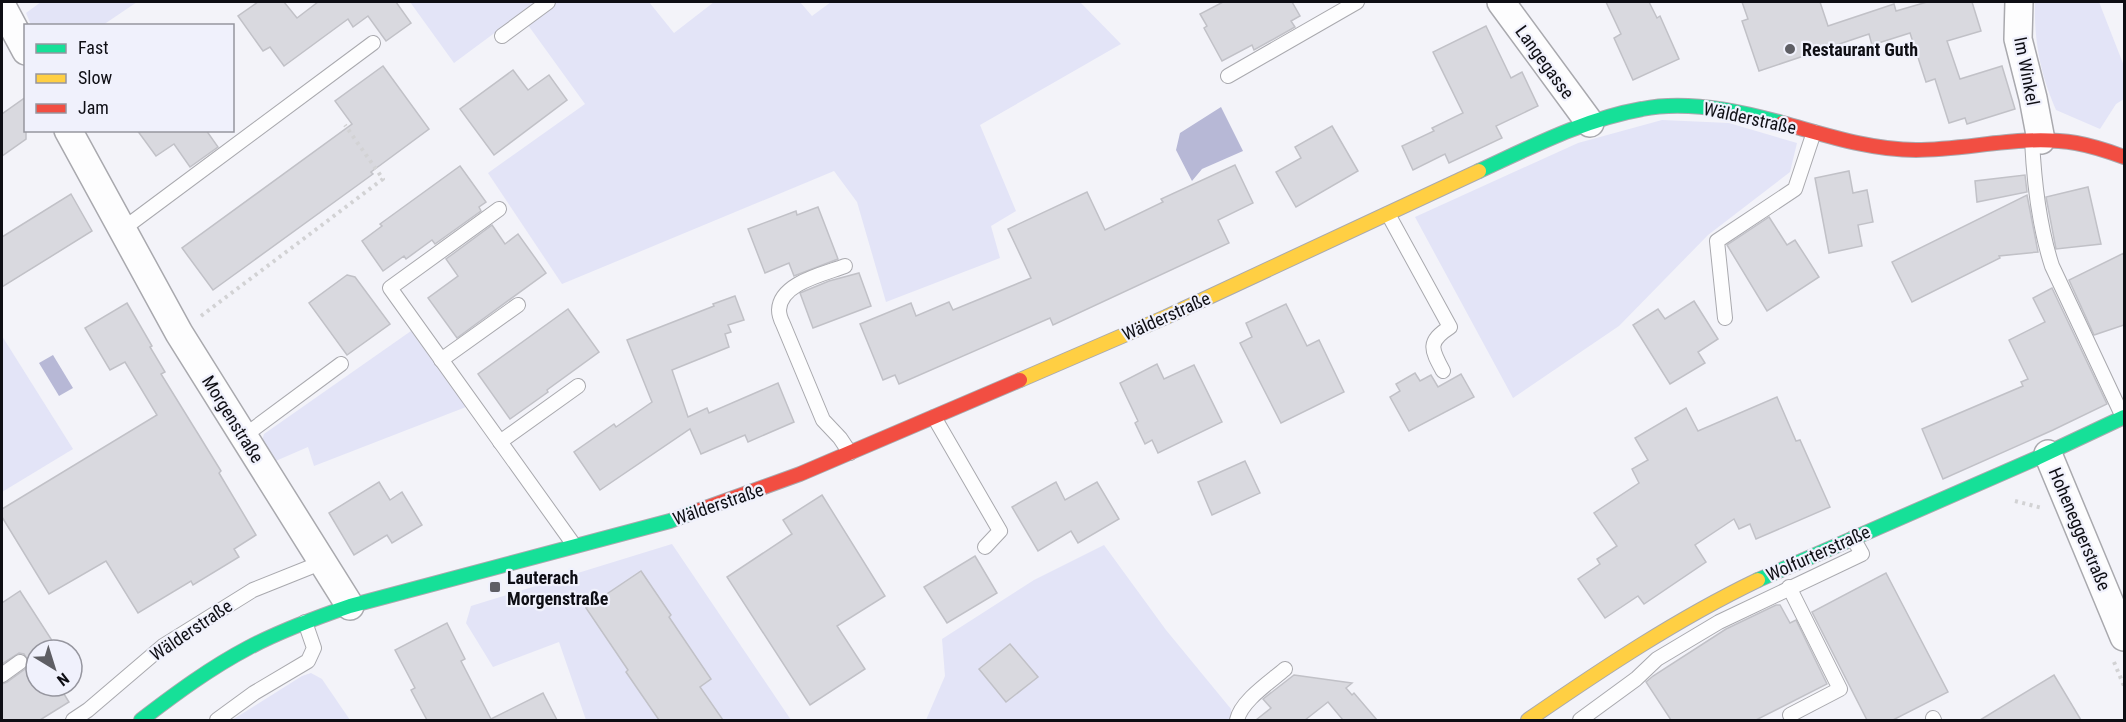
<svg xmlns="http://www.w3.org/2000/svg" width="2126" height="722" viewBox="0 0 2126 722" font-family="'Roboto Condensed',sans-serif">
<rect width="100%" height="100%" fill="#f3f3f9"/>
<!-- green -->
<g fill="#e3e4f7">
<polygon points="41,2 137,2 103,25 31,25 26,13"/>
<polygon points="410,2 649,2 674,33 714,2 800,2 812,16 831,2 1080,2 1121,44 980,125 1016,211 991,226 1000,258 886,302 857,202 834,171 562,284 488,173 585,104 520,14 454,63"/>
<path d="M2035 2H2099L2124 66V99L2116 104 2100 129 2056 110C2040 73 2034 41 2035 2Z"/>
<polygon points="1662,120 1729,123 1797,143 1790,172 1708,235 1619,326 1513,398 1415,217 1578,143"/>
<polygon points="411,331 466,407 314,466 308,447 271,463 261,444 264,434"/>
<polygon points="2,336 73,449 2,492"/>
<polygon points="672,544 791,720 586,720 559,642 493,667 466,623 471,606"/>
<polygon points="1104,545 1166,630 1231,709 1231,720 926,720 945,676 942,639 1034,580"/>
<polygon points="311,673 322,679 350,720 232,720 302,676"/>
</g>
<!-- water -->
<g fill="#b7b8d6">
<polygon points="1221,107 1243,151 1202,169 1192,181 1176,150 1180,133"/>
<polygon points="53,355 73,388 59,396 39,363"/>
</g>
<!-- building -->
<g fill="#d9d9df" stroke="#c1c1c7" stroke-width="1.5">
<polygon points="258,2 284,2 297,18 318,2 396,2 411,23 386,41 368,16 353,27 348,19 284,66 270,47 263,51 238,16"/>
<polygon points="1223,2 1292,2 1300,16 1291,21 1295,27 1254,50 1252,45 1222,61 1204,28 1207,26 1200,14"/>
<polygon points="1606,2 1649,2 1657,18 1660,16 1679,59 1633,80 1614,38 1621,34"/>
<polygon points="1742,2 1820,2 1828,26 1894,4 1896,11 1927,2 1972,2 1981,31 1947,41 1960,79 2002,66 2015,109 1967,124 1965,118 1949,123 1935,79 1926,82 1910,33 1872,45 1869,34 1759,71 1742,21 1748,19"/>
<polygon points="1486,26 1511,78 1522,72 1538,106 1496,126 1502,138 1449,163 1445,154 1413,170 1402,146 1434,131 1432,128 1463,113 1433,52"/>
<polygon points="383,66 429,129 371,172 373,174 213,290 182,248 352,124 335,101"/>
<polygon points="513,70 528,90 549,75 567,100 494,155 460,109"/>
<polygon points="26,97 26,139 2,156 2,114"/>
<polygon points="1332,126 1358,171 1296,207 1276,172 1301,158 1295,147"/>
<polygon points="137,130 206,130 218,147 190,167 174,144 156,156"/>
<polygon points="1235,165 1253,203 1218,220 1229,243 1053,325 1050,318 899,384 895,375 883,380 860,324 911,303 916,316 949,302 953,310 1031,278 1008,229 1087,192 1105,230 1163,202 1161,199"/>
<polygon points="460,166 486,202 479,207 481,211 435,244 432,240 406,259 404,256 383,271 362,241 382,226 380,224"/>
<polygon points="1849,171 1853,193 1867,190 1873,222 1858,225 1862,246 1829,253 1815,178"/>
<polygon points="2025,175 2027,192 1977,202 1975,181"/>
<polygon points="2088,187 2101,244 2056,249 2046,197"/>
<polygon points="71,194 92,231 2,287 2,237"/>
<polygon points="2027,195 2038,252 1999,256 2000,258 1912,302 1892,262"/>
<polygon points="818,207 838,259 794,276 789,263 765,273 748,229 796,211 797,215"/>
<polygon points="1769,217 1787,245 1795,240 1819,277 1767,311 1727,245"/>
<polygon points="492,225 505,244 518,234 546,273 457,338 428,298 458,276 446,259"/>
<polygon points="2124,253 2124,325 2094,335 2069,280"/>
<polygon points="859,273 871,306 813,328 800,293 829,281"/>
<polygon points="347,275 355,277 390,324 347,355 309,303"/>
<polygon points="2052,288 2107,404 2053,430 1943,479 1922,429 2023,386 2021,382 2028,379 2009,340 2045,322 2033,298"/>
<polygon points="735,296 744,320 728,325 731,332 725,334 729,347 672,370 688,417 707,408 709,413 778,383 794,422 748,442 745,435 701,454 690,429 600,490 574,452 614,424 616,427 652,402 627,340 714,306 713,304"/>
<polygon points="1694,301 1718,339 1698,352 1705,363 1670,384 1633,325 1658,309 1665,319"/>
<polygon points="127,303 152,346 150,347 165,372 161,374 221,471 219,473 256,535 234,549 239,557 193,585 191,581 138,613 106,561 49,594 2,517 2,509 157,415 125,362 110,370 85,328"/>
<polygon points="1286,304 1307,346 1319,340 1344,392 1281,423 1240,343 1252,337 1246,323"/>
<polygon points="568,309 599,352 547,390 548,392 510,419 478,374"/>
<polygon points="1157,364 1164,379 1194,365 1222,422 1158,453 1152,440 1145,444 1135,423 1138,421 1120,383"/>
<polygon points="1415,373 1420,381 1431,375 1438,387 1461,374 1474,397 1409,431 1390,397 1400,391 1396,384"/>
<polygon points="1777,397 1796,441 1800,440 1830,507 1756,539 1750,524 1739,529 1734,519 1695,545 1706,562 1644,604 1638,596 1605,618 1578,579 1600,564 1597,559 1617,546 1594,513 1639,483 1632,469 1648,460 1635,438 1686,408 1698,431"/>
<polygon points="1245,461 1260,493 1212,515 1198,482"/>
<polygon points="379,482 390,500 402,492 422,525 392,543 387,535 354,555 329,513"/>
<polygon points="1056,482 1065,500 1097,482 1119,519 1078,543 1071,531 1038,551 1012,507"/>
<polygon points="822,495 885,596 837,626 865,669 810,705 727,577 792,534 783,520"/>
<polygon points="975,556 997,593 947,623 924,587"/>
<polygon points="641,571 671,615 669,617 711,679 700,687 723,720 659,720 626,672 628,670 586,608"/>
<polygon points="1886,573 1948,692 1893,720 1867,720 1812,612"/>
<polygon points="20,591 53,642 41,650 36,650 36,686 59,686 69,702 40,720 2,720 2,684 7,682 25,669 29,662 24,654 19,653 2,664 2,603"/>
<polygon points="1776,605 1780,605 1790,623 1796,620 1827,684 1756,720 1671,720 1646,682 1653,676 1726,629"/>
<polygon points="447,623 465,659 461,661 491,719 543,693 557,720 427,720 411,690 415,688 395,650"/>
<polygon points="1010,644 1038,677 1006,702 979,669"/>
<polygon points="1294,675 1352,683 1346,688 1352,695 1354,693 1377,720 1343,720 1328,702 1305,720 1256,720 1271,708 1263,699"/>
<polygon points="2054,675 2081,720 1980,720"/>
</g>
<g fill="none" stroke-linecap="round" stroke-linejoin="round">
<defs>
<g id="lane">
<polyline points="502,36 548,2"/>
<polyline points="1228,76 1357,2"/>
<path d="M2032 140C2034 182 2039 226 2052 266L2123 417"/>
<polyline points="499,209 390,288 574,545"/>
<path d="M1388 214 1450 327C1427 342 1431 349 1443 371"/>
<polyline points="123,229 373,43"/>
<path d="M845 266C824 274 780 283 779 310 779 314 781 320 783 324L823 420 840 438 850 453"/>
<polyline points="1725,318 1717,241 1795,189 1814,132"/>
<polyline points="441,360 518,305"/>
<polyline points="934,417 1000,531 985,547"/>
<polyline points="244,436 341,364"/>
<polyline points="500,442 578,386"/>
<polyline points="1789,587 1840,689 1790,715"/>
<polyline points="2,675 20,662"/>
<polyline points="1933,718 1934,720"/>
<polyline points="73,720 88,710 163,646 253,590 323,562"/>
<polyline points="217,720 254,693 308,661 314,648 305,622"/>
<path d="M1237 720C1241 701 1270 682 1285 669"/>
<polyline points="1580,720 1636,679 1657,659 1719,622 1862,554 1853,538"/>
</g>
<g id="street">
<polyline points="1501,2 1590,123"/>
<polyline points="2019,2 2018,39 2033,98 2041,140"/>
<polyline points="2,6 26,51"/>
<polyline points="68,130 179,333 350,606"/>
<polyline points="2048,454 2124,637"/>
</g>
<g id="fast">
<path d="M1479 171C1531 147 1585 119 1642 109 1686 100 1740 111 1782 123"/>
<polyline points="1758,580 2037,458 2124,417"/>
<path d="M141 720C175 694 210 668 248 648 280 631 315 618 350 606L670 521 697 511"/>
</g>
<g id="slow">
<polyline points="1020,380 1166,317 1479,171"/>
<path d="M1528 720C1602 669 1677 619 1758 580"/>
</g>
<g id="jam">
<path d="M1782 123C1826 135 1870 150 1916 150 1969 150 2023 134 2076 143 2093 146 2108 151 2124 157"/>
<polyline points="697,511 800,474 1020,380"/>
</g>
</defs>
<!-- lane casing -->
<use href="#lane" stroke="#a9a9ae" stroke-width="16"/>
<!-- street casing -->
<use href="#street" stroke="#a9a9ae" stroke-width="30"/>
<!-- fast casing -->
<use href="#fast" stroke="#a9a9ae" stroke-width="16"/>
<!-- slow casing -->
<use href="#slow" stroke="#a9a9ae" stroke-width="16"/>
<!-- jam casing -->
<use href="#jam" stroke="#a9a9ae" stroke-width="16"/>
<!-- path -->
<g stroke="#d2d2d4" stroke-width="4" stroke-dasharray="3 4.5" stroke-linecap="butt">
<polyline points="201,316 383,179 345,125"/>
<polyline points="2015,501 2042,508"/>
<polyline points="2114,662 2124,686"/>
</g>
<!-- lane -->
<use href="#lane" stroke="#fdfdfe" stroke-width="14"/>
<!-- street -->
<use href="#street" stroke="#fdfdfe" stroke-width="27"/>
<!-- fast -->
<use href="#fast" stroke="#16e098" stroke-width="14"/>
<!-- slow -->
<use href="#slow" stroke="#ffcf43" stroke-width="14"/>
<!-- jam -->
<use href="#jam" stroke="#f24e42" stroke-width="14"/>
</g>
<!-- markers -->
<g fill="#5e5e64" stroke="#f0f1fc" stroke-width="2">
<circle cx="1790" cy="49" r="6"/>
<rect x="489" y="581" width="12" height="12" rx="3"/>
</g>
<g text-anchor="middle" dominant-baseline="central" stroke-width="4.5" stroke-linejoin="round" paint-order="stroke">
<!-- poi labels -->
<g font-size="18" font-weight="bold" fill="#0e0e14" stroke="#f0f1fc" text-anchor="start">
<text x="1802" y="49">Restaurant Guth</text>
<text x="507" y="577">Lauterach<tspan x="507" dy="21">Morgenstraße</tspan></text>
</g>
<!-- street labels -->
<g font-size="18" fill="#0e0e14" stroke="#f0f1fc">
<text transform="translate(1545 62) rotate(54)">Langegasse</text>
<text transform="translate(2027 71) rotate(79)">Im Winkel</text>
<text transform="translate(1750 118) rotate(12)">Wälderstraße</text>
<text transform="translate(1166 316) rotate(-24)">Wälderstraße</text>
<text transform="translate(233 419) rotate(58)">Morgenstraße</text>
<text transform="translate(718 504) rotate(-19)">Wälderstraße</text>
<text transform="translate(2080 529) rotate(67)">Hoheneggerstraße</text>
<text transform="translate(1818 553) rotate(-24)">Wolfurterstraße</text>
<text transform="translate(191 630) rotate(-34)">Wälderstraße</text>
</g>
</g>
<!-- border -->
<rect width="2126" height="722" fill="none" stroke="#0e0e14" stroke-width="6"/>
<!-- legend -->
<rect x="24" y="24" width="210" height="108" fill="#f0f1fc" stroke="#96969f" stroke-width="1.5"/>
<rect x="36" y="44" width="30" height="9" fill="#16e098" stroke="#96969f" stroke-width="1.5"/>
<text x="78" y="54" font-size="18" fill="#0e0e14">Fast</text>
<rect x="36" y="74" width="30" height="9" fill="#ffcf43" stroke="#96969f" stroke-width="1.5"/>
<text x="78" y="84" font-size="18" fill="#0e0e14">Slow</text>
<rect x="36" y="104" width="30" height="9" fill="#f24e42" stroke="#96969f" stroke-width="1.5"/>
<text x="78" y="114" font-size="18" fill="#0e0e14">Jam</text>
<!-- north arrow -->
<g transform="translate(54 668) rotate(142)"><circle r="28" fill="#f0f1fc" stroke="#96969f" stroke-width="1.5"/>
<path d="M0-4.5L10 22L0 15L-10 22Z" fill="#5e5e64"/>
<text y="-9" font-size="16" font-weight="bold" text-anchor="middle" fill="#0e0e14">N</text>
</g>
</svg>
